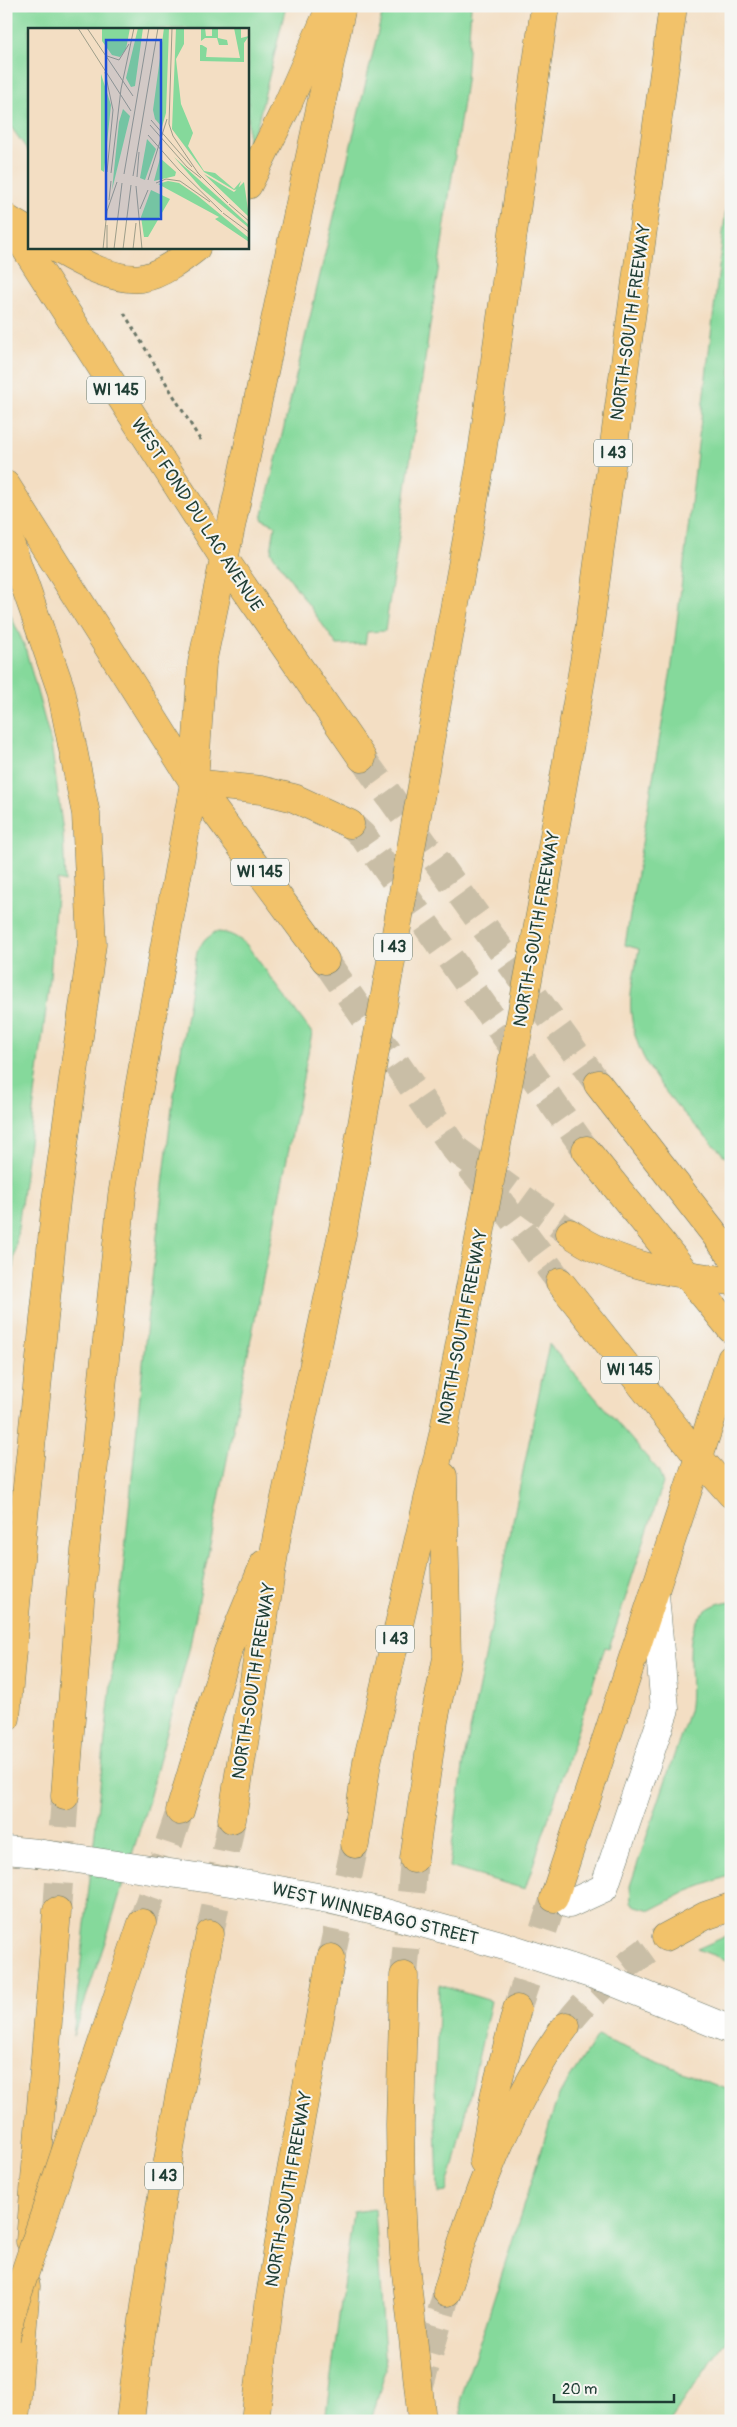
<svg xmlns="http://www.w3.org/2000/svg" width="737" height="2427" viewBox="0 0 737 2427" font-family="Pangolin,sans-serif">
<rect width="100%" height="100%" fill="#f6f6f2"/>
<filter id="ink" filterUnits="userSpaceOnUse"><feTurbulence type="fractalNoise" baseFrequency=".02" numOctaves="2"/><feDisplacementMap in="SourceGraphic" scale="10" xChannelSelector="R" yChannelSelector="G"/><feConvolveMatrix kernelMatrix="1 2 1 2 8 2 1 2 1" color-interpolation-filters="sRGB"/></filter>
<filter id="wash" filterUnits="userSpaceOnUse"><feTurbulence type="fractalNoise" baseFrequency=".0096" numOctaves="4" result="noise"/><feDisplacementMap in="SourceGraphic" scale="20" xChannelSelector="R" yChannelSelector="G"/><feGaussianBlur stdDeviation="1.12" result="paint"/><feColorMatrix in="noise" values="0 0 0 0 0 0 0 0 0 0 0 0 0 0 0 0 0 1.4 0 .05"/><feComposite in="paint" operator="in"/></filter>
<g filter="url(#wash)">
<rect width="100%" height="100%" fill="#f3dec3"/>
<!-- green -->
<g fill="#85d99b" stroke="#528b68">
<polygon points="6,6 286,6 257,126 248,144 248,29 29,29 29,152 6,120"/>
<polygon points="384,6 471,6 466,81 385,631 367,632 365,644 337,645 271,552 275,525 262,519"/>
<path d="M731 166V1163C692 1120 636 1075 631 1013 629 992 635 970 639 949L625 945 672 664Z"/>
<polygon points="6,605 25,647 51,743 63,832 65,882 57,880 50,978 6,1323"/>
<path d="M215 932C229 932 235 936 246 944L312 1033 189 1650 147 1806 107 1936 73 2036 122 1581 147 1322 172 1107 197 951 205 940Z"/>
<polygon points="549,1344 658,1470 663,1483 609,1648 605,1647 525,1889 449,1867 464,1760"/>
<path d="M731 1601V1875L688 1891 651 1910 636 1906 631 1902 630 1886 689 1711C697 1674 671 1608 731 1601Z"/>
<polygon points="731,1934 731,1962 697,1949"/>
<polygon points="439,1985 491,2001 455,2162 446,2192 438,2193 435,2086"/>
<polygon points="597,2036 731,2091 731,2333 670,2421 463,2421 460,2397 483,2333 554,2109 559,2095"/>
<polygon points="375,2209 386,2369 371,2421 325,2421 353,2212"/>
</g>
</g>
<g filter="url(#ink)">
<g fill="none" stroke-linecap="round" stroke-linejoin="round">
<!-- major-tunnel -->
<g stroke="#c9bea6" stroke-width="28" stroke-dasharray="28 14" stroke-linecap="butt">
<polyline points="362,758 598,1084"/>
<polyline points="350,824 363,836 586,1150"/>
<polyline points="325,960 455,1149 499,1201 560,1282"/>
</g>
<!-- highway-tunnel -->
<g stroke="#c9bea6" stroke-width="28" stroke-dasharray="28 14" stroke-linecap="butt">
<polyline points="455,1149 570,1233"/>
<polyline points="57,1911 65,1796"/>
<polyline points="142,1923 180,1811"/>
<polyline points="210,1934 232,1819"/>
<polyline points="331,1958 355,1844"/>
<polyline points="404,1976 414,1859"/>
<polyline points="517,2009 554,1898"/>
<path d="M566 2026C593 1989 629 1963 666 1937"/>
<polyline points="418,2393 447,2292"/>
</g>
<defs>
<g id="minor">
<polyline points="6,1850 37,1853"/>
<polyline points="569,1904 604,1888 665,1709 655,1595"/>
</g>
<g id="major">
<polyline points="6,218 225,560 362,758"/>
<polyline points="6,485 194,783 325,960"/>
<polyline points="598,1084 731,1255"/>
<polyline points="586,1150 731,1329"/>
<polyline points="560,1282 700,1459 731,1494"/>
</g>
<g id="highway">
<polyline points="248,185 285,110 330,8"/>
<polyline points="7,219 29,232"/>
<path d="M55 248C78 261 113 282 142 278 161 275 182 259 196 248"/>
<polyline points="6,531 61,690 86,814 92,944 56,1201 23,1526 6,1718"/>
<polyline points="429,747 480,467 545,6"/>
<polyline points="194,783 261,790 294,798 350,824"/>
<polyline points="543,899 587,645 673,6"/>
<path d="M570 1233C616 1266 676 1274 731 1281"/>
<polyline points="65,1796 81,1589 122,1196 139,1088 194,783 202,663 342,6"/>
<polyline points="180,1811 228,1651 264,1564"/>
<polyline points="232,1819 277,1535 342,1234 358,1147"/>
<polyline points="355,1844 367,1762 443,1435 469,1293"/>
<polyline points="414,1859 434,1721 447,1658 443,1476"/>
<polyline points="554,1898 731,1359"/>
<polyline points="666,1937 705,1916 731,1907"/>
<polyline points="107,2028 142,1923"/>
<polyline points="483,2161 495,2093 517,2009"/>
<polyline points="401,2198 400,2125 404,1976"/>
<polyline points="30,2241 57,1911"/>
<path d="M447 2292C471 2206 512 2097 566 2026"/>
<polyline points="15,2421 26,2286"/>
<path d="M130 2421C149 2257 178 2095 210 1934"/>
<polyline points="255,2421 270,2297 289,2182 331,1958"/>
</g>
</defs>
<!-- minor casing -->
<use href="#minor" stroke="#697566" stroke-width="29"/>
<!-- major casing -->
<use href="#major" stroke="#697566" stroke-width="29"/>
<!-- highway casing -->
<use href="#highway" stroke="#697566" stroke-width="29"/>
<!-- path -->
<polyline stroke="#697566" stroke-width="3" stroke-dasharray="4 4" stroke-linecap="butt" points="124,313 202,443"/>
<!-- minor -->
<use href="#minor" stroke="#fff" stroke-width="28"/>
<!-- major -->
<use href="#major" stroke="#f2c26a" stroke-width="28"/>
<!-- highway -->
<use href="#highway" stroke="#f2c26a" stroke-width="28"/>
<defs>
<polyline id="minor-bridge" points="37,1853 257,1886 328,1899 382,1912 501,1945 606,1979 731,2030"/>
<g id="highway-bridge">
<polyline points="358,1147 429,747"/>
<polyline points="469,1293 543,899"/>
<polyline points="401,2198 404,2254 422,2421"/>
<polyline points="6,2338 11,2314 107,2028"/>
</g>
</defs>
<!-- minor-bridge casing -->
<use href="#minor-bridge" stroke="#697566" stroke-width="29" stroke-linecap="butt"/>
<!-- highway-bridge casing -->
<use href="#highway-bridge" stroke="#697566" stroke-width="29" stroke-linecap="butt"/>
<!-- minor-bridge -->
<use href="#minor-bridge" stroke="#fff" stroke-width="28"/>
<!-- highway-bridge -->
<use href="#highway-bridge" stroke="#f2c26a" stroke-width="28"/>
</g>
</g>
<g text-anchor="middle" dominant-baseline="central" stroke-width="4" stroke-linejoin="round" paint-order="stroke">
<!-- shield labels -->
<g fill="#f6f6f2" stroke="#60746d" stroke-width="1">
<rect x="87" y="376.5" width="58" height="27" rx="4"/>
<rect x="594" y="439.5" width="38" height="27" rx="4"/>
<rect x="231" y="858.5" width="58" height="27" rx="4"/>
<rect x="374" y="933.5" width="38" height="27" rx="4"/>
<rect x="601" y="1356.5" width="58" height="27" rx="4"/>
<rect x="376" y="1625.5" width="38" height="27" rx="4"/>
<rect x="145" y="2162.5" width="38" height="27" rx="4"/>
</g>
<g font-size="16" font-weight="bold" fill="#1f3d34">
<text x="116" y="390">WI 145</text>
<text x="613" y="453">I 43</text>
<text x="260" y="872">WI 145</text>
<text x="393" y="947">I 43</text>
<text x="630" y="1370">WI 145</text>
<text x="395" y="1639">I 43</text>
<text x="164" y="2176">I 43</text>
</g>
<!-- street labels -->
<g font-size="18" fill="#1f3d34" stroke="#f6f6f2">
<text transform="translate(631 322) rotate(-82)">NORTH-SOUTH FREEWAY</text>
<text transform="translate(197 515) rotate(57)">WEST FOND DU LAC AVENUE</text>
<text transform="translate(537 929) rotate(-80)">NORTH-SOUTH FREEWAY</text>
<text transform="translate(463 1327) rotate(-79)">NORTH-SOUTH FREEWAY</text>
<text transform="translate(254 1681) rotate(-81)">NORTH-SOUTH FREEWAY</text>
<text transform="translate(375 1914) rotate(14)">WEST WINNEBAGO STREET</text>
<text transform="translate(289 2189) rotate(-80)">NORTH-SOUTH FREEWAY</text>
</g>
</g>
<!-- overview -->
<g transform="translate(28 28)">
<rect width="221" height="221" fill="#f3dec3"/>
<path d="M74 0H102L98 21 92 29 84 27 74 13ZM110 0H115L107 58 103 59 98 50ZM136 0H141L138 85 134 99 127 91 125 82ZM148 0H156V16L148 31 153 76 165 105 160 118 176 143 187 145 206 161 213 153 210 161 206 162 176 144 144 101ZM173 0H177L178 8H184V0H190V10L199 12 200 17H191L189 10H177L173 13ZM206 0H213V10L221 8 216 15V34L172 33V17H174L179 20 178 29 212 30ZM73 46 83 77 76 144 73 142ZM95 81 102 88 84 162 91 94ZM119 111 128 121 117 152 112 150ZM146 129 221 197V200L173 160ZM132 130 148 144 147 148 126 153ZM176 146 206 164 216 154 221 189ZM140 153 151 155 170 168 221 210V214L187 191 191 189 130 156ZM123 162 142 171 120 209H116L113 189Z" fill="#85d99b"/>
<path fill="none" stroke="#9e9e8a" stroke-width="1" d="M50 0 103 83M59 0 105 68M144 0 141 96 145 108 170 145M79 28 91 32 101 16M77 44 85 82 79 144M123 92 164 139M122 97 159 139 173 150M120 107 151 142 194 184M169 144 200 175M83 145 93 61 106 0M96 146 121 0M105 148 130 0M109 149 111 124M120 152 139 91M78 153V181M128 155 138 151 152 153 182 174M108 158 114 221M81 172 83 153M201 176 222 194M112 181 120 162M195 185 222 205M79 197V221M75 221 79 183 89 154M86 221 94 155M95 221 103 157M105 221 108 195"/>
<path fill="#1d4ed8" fill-opacity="0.15" stroke="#1d4ed8" stroke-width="2.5" d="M78 12H133V191H78Z"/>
<rect width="221" height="221" fill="none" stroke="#1f3d34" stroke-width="2.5"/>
</g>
<!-- margin -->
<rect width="737" height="2427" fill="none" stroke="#f6f6f2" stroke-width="25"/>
<!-- scale -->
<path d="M554 2394v8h120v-8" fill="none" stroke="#1f3d34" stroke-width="2.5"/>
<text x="562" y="2394" font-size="15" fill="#1f3d34" stroke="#f6f6f2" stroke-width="4" paint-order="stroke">20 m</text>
</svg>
